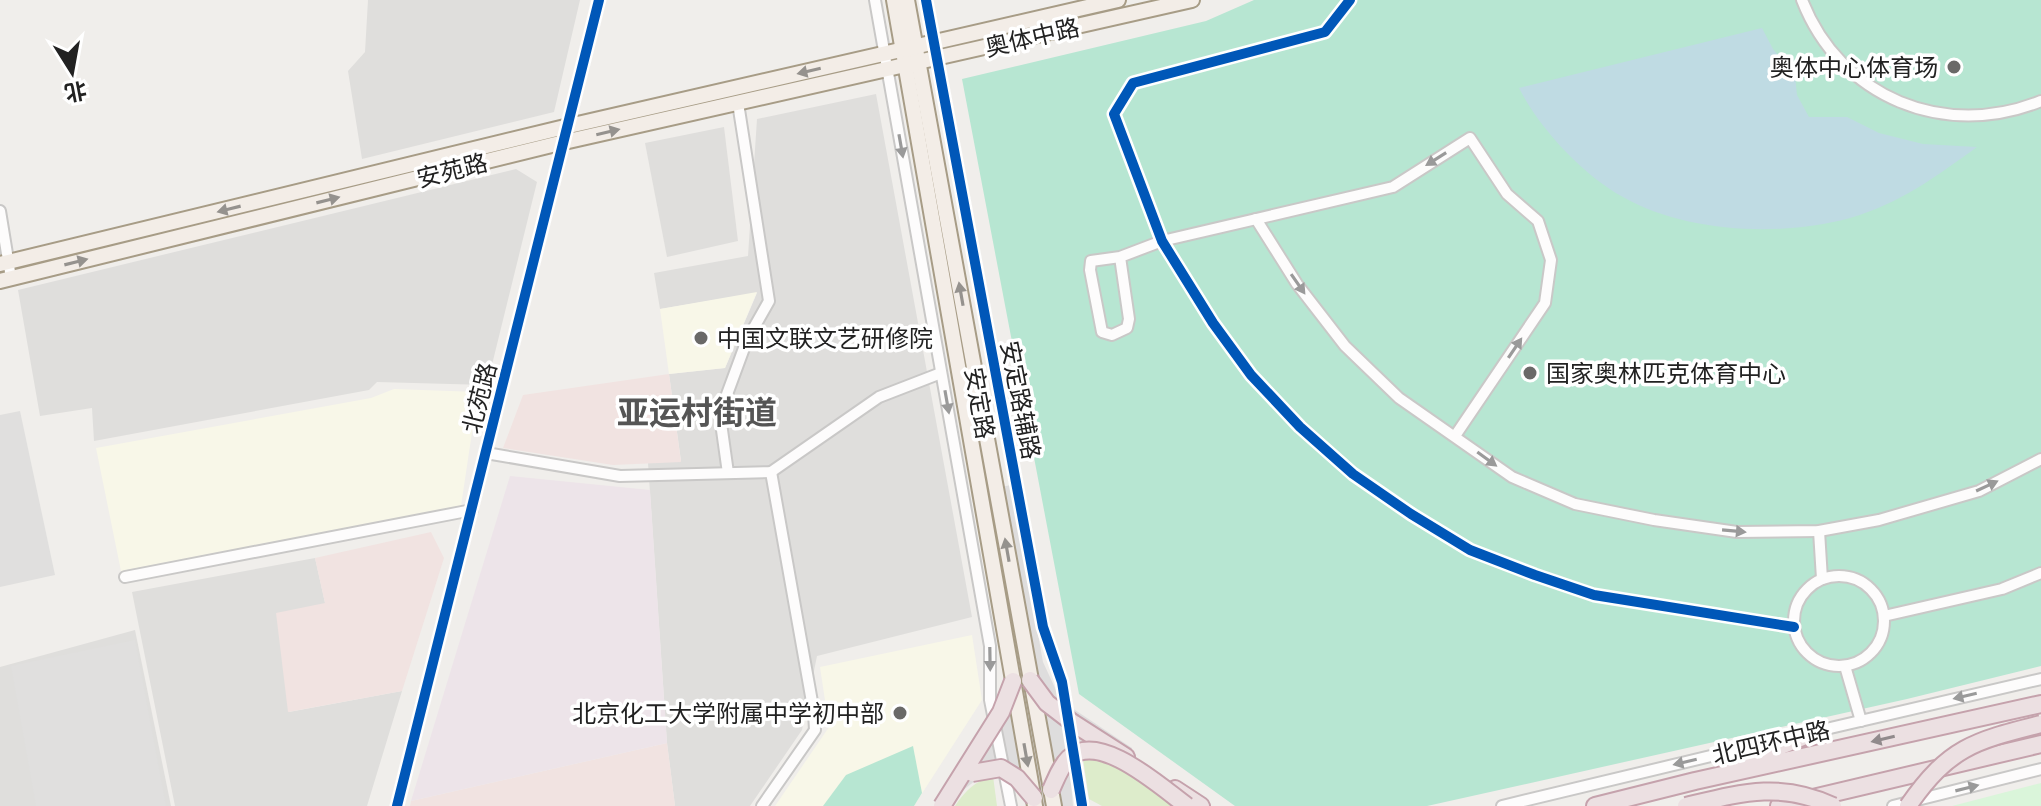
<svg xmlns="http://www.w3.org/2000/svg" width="2041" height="806" viewBox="0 0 2041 806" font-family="'Archivo Narrow','Noto Sans SC',sans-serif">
<rect width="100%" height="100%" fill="#f0eeeb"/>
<!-- residential -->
<g fill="#dfdedc">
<polygon points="368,0 580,0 554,112 362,159 348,71 365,52"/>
<polygon points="876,94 972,617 817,656 802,730 750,806 675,806 667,743 648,463 681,461 669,374 725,368 757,293 660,309 654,273 748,256 757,119"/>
<polygon points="724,127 738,241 667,257 645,143"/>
<polygon points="516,169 537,182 487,385 377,382 369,390 94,441 92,408 40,416 18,290"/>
<polygon points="315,558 325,603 289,712 402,691 367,806 175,806 132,592"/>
<polygon points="135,630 171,806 0,806 0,667"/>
</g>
<!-- commercial -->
<g fill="#f1e3e1">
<polygon points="669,374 681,462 613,465 503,448 523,395"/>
<polygon points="431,532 444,558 402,691 288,712 276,613 325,603 315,558"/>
<polygon points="667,743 675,806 410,806 411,801"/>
</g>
<!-- industrial -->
<polygon fill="#ede4e9" points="510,476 650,490 667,743 411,801"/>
<!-- education -->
<g fill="#f8f7e8">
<polygon points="757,292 725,368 669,374 660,309"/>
<polygon points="394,389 478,392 461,506 121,571 96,448 371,398"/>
<polygon points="972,635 982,700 914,806 775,806 829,727 820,667"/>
</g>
<!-- grass -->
<g fill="#ddeccb">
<polygon points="1095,755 1109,759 1181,806 1102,806 1089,799 1083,759"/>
<path d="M993 776 997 806H955C965 791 975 781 993 776Z"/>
</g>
<!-- park -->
<polygon fill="#daf5da" points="2041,783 2041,806 1952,806"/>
<!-- pitch -->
<g fill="#b7e6d2">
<polygon points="1254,0 2041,0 2041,666 1907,699 1427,806 1235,806 1079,694 962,79 1206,21"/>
<polygon points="913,746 922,793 914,806 823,806 846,775"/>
</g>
<!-- parking -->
<g fill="#e0dfde">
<polygon points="20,411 55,575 0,587 0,415"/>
<polygon points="135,640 166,806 36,806 11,666"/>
</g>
<!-- water -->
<path fill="#bfdbe3" d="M1762 28 1773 49 1795 76 1797 95 1809 117H1847L1879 133 1923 144 1977 147C1937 176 1899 204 1850 218 1782 237 1686 233 1623 197 1582 174 1540 129 1519 88Z"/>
<!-- pier -->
<polygon fill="#dedddd" points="1011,485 1043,662 1055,688 1072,708 1132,748 1127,764 1108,756 1080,759 1070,771 1073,806 1031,806 1010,778 996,774 980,777 962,791 950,783 1000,702 1005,669 971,493"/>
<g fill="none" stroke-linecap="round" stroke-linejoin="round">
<defs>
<g id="minor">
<polyline points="875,0 990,646 990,700 1011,806"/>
<polyline points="926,0 1043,627 1062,682 1082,805"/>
<polyline points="1350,0 1325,32 1133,83 1114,114 1162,241 1213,323 1251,375 1300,427 1353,474 1411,514 1470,550 1535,575 1594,595 1794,627"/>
<path d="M1802 0C1840 98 1945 140 2041 101"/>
<polyline points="0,211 11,278"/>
<polyline points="1256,219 1297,284 1345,346 1399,398 1512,477 1575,504 1654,520 1737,532 1819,531 1879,520 1979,491 2041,459"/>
<polyline points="1120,257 1129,319 1127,328 1112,335 1102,332 1090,270 1091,261 1120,257 1162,241 1393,187 1470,138 1507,194 1538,221 1551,260 1545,303 1455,436"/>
<polyline points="486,453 620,476 771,472 879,397 941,373"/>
<polyline points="728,473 721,423 726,397 747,340 769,301 738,103"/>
<polyline points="1819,531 1822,579"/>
<circle cx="1839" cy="621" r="45"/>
<polyline points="125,577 472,510"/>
<polyline points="1884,616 2002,589 2041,573"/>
<polyline points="1845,666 1861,721"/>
<polyline points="1813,732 2041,679"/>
<polyline points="397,806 599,0"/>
<polyline points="762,806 815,730 814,713 771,472"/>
<polyline points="1502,806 1782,739"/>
<polyline points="1893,806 2041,769"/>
</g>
<g id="major">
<polyline points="894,0 1035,806"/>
<polyline points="907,0 1054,806"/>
<polyline points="0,264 569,126 1118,0"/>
<polyline points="0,281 564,142 1192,0"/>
</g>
<g id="highway">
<polyline points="1073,723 1126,757"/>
<polyline points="1737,764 1817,731"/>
<polyline points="1175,789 1201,806"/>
<polyline points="1595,806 1695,781 2041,704"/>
<polyline points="1779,806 2041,744"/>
</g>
</defs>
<!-- minor casing -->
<use href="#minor" stroke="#c9c8c7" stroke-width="14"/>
<!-- major casing -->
<use href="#major" stroke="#a79c86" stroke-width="18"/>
<!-- highway casing -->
<use href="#highway" stroke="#c5a2ac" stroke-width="20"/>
<!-- minor -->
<use href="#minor" stroke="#fdfcfc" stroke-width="10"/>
<!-- major -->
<use href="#major" stroke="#f3ede7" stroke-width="14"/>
<!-- highway -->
<use href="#highway" stroke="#ece0e2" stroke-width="16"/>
<defs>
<g id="highway-bridge">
<polyline points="1030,680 1047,703 1073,723"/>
<polyline points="972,773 1001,768 1017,778 1034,798"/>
<path d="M1051 790C1056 779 1060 767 1069 758 1099 730 1162 788 1187 806"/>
<polyline points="942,806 1001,712 1013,681"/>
<path d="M1686 806C1740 793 1780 781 1833 806"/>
<path d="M1908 806C1949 747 1974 741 2041 724"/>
</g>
</defs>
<!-- highway-bridge casing -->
<use href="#highway-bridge" stroke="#c5a2ac" stroke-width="20" stroke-linecap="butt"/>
<!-- highway-bridge -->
<use href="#highway-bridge" stroke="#ece0e2" stroke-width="16"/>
<defs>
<g id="cycleway">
<polyline points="926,0 1043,627 1062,682 1082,805"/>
<polyline points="1350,0 1325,32 1133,83 1114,114 1162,241 1213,323 1251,375 1300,427 1353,474 1411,514 1470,550 1535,575 1594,595 1794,627"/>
<polyline points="397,806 599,0"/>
</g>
</defs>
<!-- cycleway casing -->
<use href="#cycleway" stroke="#fff" stroke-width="15"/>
<!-- cycleway -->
<use href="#cycleway" stroke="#0057b8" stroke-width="10"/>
</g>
<!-- one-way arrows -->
<defs><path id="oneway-solid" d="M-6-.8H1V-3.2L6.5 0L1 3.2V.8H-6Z" transform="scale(2)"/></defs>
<g fill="#95928e">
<use href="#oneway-solid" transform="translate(809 71) rotate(167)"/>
<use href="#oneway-solid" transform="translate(608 132) rotate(-13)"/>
<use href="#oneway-solid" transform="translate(328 200) rotate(-14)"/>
<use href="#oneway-solid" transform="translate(229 209) rotate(166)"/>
<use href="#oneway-solid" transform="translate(76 262) rotate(-14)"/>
<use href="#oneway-solid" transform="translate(961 294) rotate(-100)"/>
<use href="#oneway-solid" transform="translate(1007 550) rotate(-100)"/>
<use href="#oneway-solid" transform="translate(1026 755) rotate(80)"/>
</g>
<g fill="#9a9a9a">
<use href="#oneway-solid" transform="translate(901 146) rotate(80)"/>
<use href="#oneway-solid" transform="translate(1436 159) rotate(148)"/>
<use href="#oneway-solid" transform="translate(1298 284) rotate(55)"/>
<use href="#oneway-solid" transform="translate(1515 348) rotate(-56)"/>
<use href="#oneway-solid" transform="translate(947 402) rotate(80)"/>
<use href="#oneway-solid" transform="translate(1487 459) rotate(36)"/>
<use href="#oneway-solid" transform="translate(1987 486) rotate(-25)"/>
<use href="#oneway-solid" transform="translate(1734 531) rotate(5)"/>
<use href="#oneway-solid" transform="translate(990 659) rotate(89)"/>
<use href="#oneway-solid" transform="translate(1965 696) rotate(167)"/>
<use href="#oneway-solid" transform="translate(1685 762) rotate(167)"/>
<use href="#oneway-solid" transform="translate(1967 788) rotate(-14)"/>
</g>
<use fill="#918a8c" href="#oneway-solid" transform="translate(1883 739) rotate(167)"/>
<!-- markers -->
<g fill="#6a6968" stroke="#fff" stroke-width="3">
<circle cx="1954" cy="67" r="8"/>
<circle cx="701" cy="338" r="8"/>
<circle cx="1530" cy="373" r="8"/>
<circle cx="900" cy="713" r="8"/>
</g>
<g text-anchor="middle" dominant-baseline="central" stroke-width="7" stroke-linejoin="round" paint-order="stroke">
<!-- street labels -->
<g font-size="24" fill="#222" stroke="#fff">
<text transform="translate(1032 37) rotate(-13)">奥体中路</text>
<text transform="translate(452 170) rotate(-14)">安苑路</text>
<text transform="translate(479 398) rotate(-76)">北苑路</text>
<text transform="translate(1021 400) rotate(79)">安定路辅路</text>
<text transform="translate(980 403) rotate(80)">安定路</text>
<text transform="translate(1771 742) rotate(-13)">北四环中路</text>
</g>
<!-- poi labels -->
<g font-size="24" fill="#222" stroke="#fff" text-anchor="end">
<text x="1938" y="67">奥体中心体育场</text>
<text x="717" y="338" text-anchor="start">中国文联文艺研修院</text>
<text x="1546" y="373" text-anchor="start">国家奥林匹克体育中心</text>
<text x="884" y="713">北京化工大学附属中学初中部</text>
</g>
<!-- district labels -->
<g font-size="32" font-weight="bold" fill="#555" stroke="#fff">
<text x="697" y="412">亚运村街道</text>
</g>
</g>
<!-- north arrow -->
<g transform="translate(72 72) rotate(169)" stroke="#ffffff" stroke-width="6" paint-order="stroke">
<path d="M0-6L14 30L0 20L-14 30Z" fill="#222222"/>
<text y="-12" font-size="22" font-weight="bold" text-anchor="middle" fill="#222222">北</text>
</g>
</svg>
